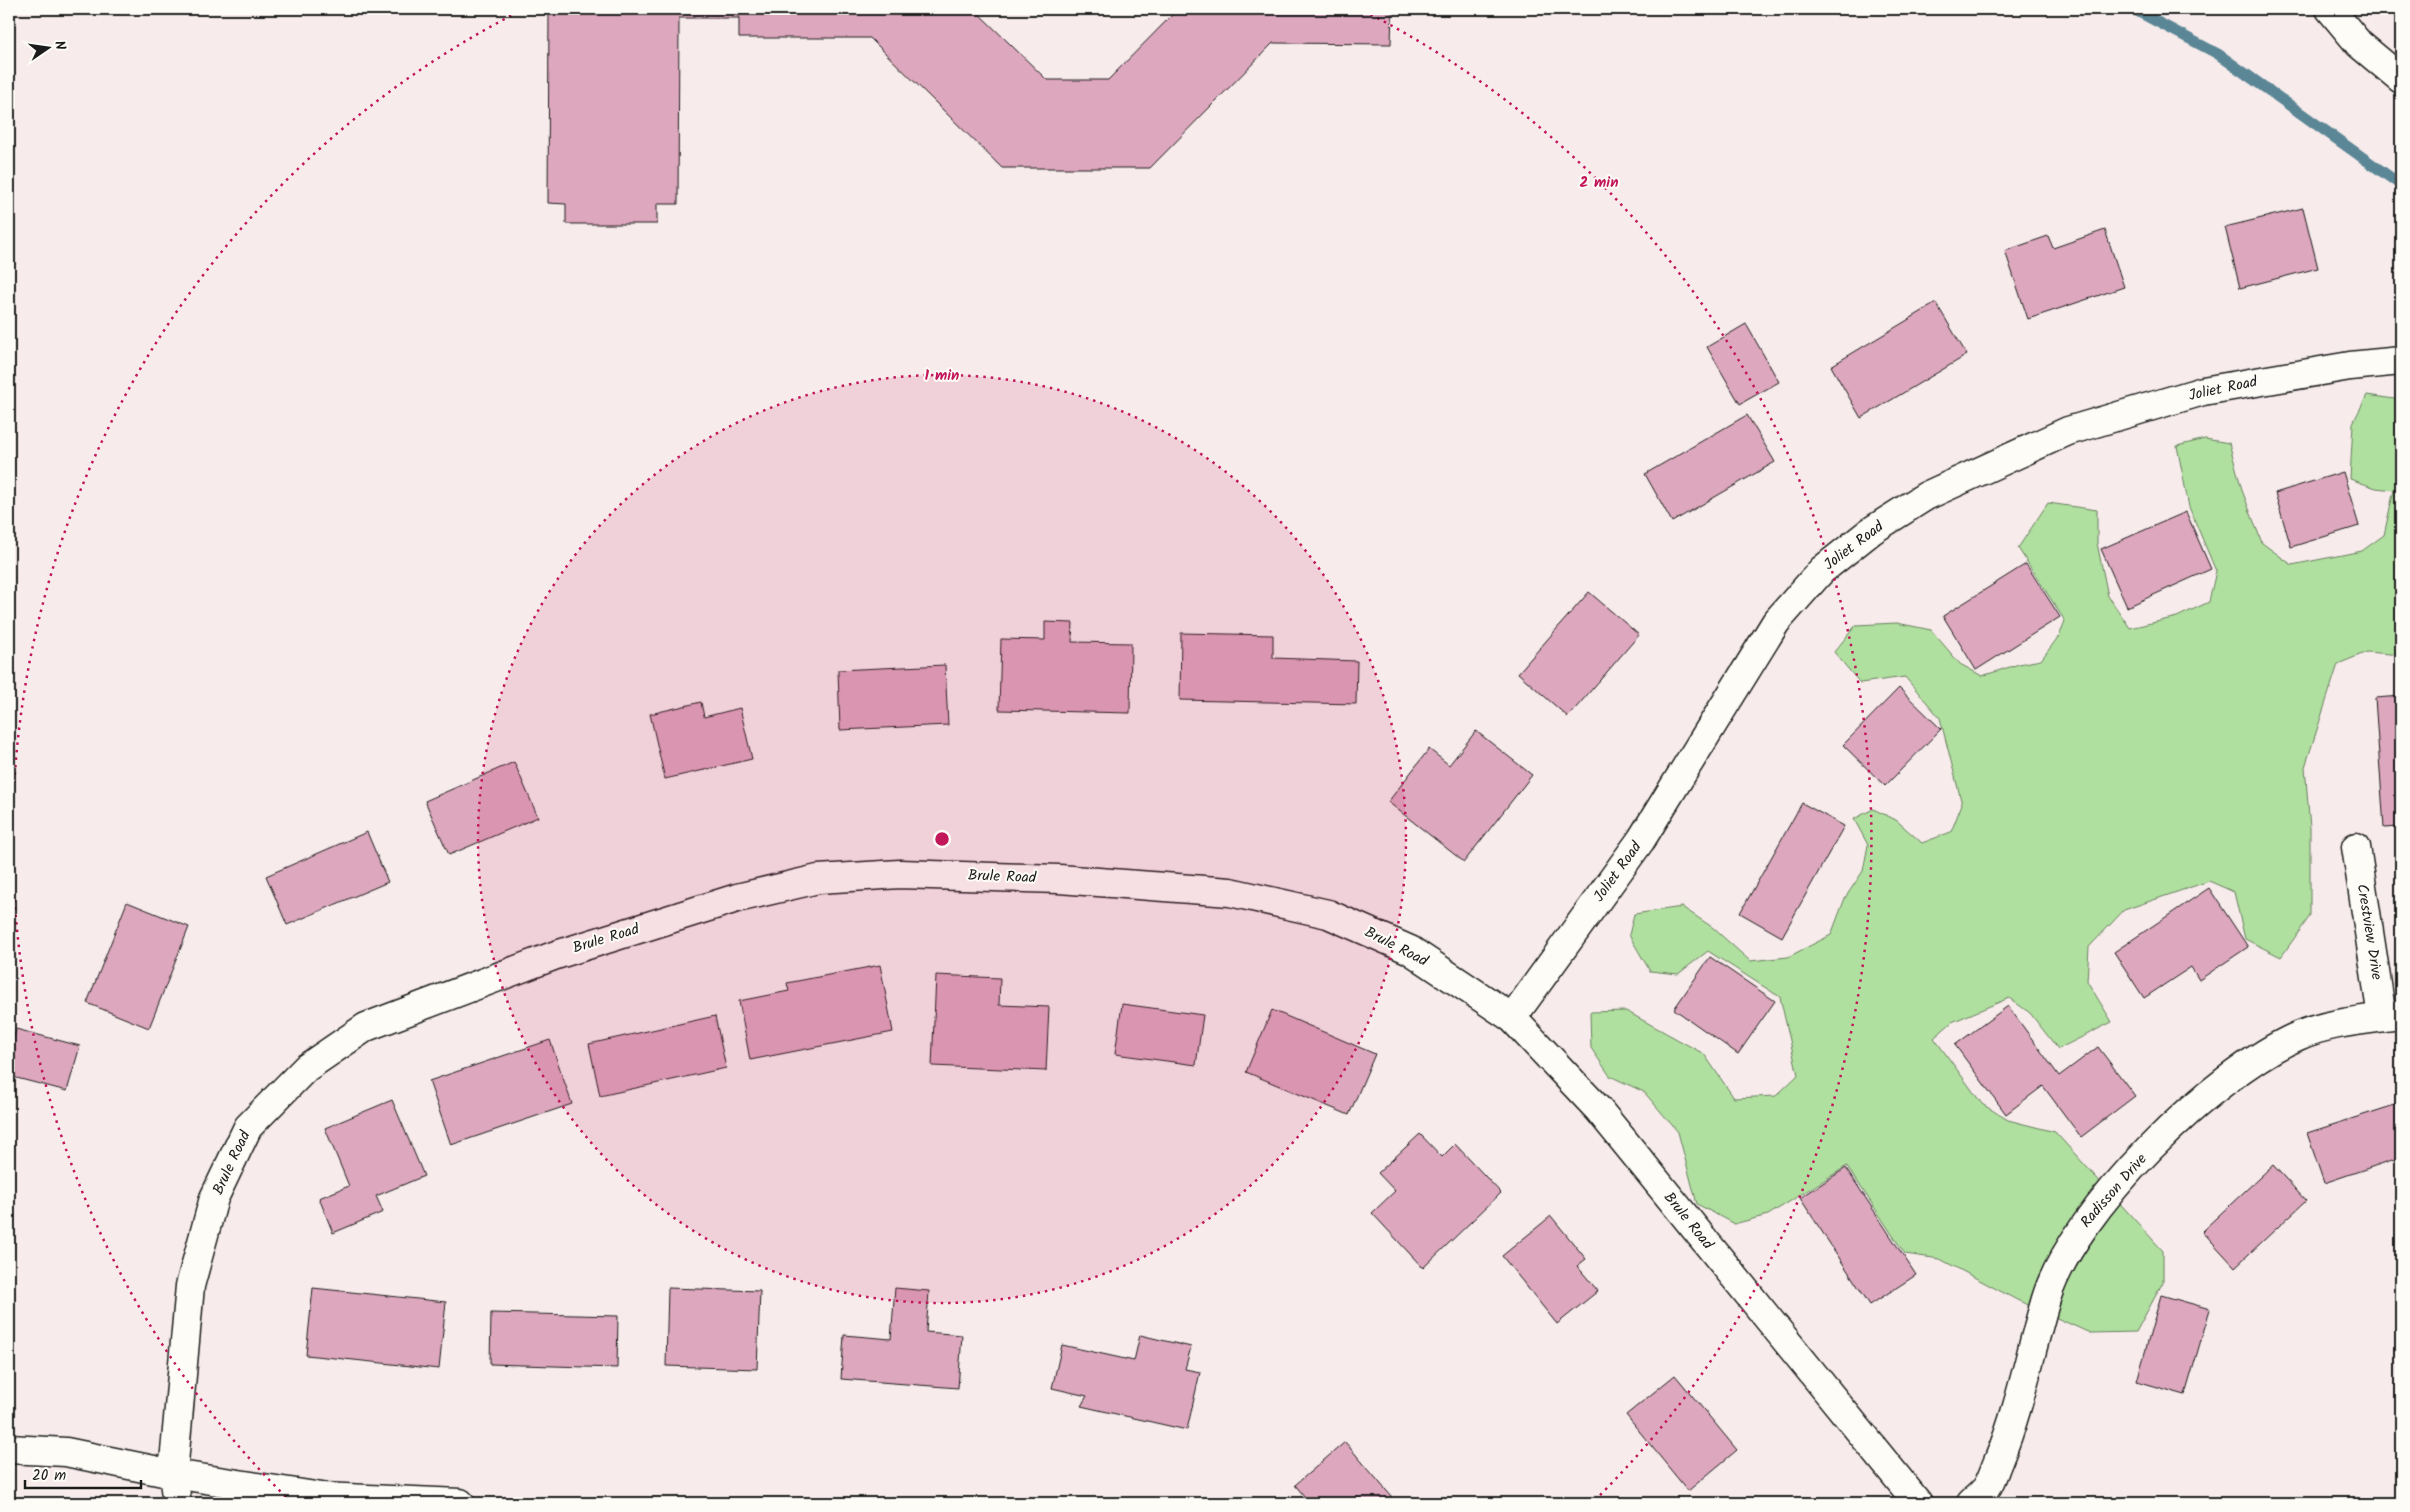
<svg xmlns="http://www.w3.org/2000/svg" width="2410" height="1512" viewBox="0 0 2410 1512" font-family="Kalam,sans-serif">
<rect width="100%" height="100%" fill="#f7ebeb"/>
<filter id="ink" filterUnits="userSpaceOnUse"><feTurbulence type="fractalNoise" baseFrequency=".02" numOctaves="2"/><feDisplacementMap in="SourceGraphic" scale="10" xChannelSelector="R" yChannelSelector="G"/><feConvolveMatrix kernelMatrix="1 2 1 2 8 2 1 2 1" color-interpolation-filters="sRGB"/></filter>
<g filter="url(#ink)">
<!-- green -->
<polygon fill="#b0e09f" stroke="#667e5e" points="2367,395 2401,400 2401,655 2367,652 2338,664 2305,767 2310,828 2310,916 2281,957 2245,939 2234,892 2209,881 2124,910 2089,947 2087,981 2112,1022 2058,1049 2030,1013 2009,998 1952,1022 1934,1038 1982,1104 2008,1120 2055,1132 2163,1251 2163,1282 2136,1332 2090,1333 2017,1300 1940,1259 1905,1254 1847,1166 1768,1215 1734,1224 1697,1204 1678,1132 1644,1092 1610,1076 1591,1048 1590,1012 1626,1011 1704,1054 1734,1098 1776,1096 1798,1075 1780,997 1708,951 1678,974 1650,971 1629,935 1634,914 1682,907 1712,927 1750,961 1788,957 1831,935 1845,898 1863,871 1868,845 1854,819 1873,809 1896,820 1922,843 1951,832 1962,804 1940,718 1905,677 1860,683 1834,652 1856,625 1897,623 1931,630 1960,664 1982,676 2019,664 2041,660 2059,636 2065,621 2018,548 2048,503 2097,510 2097,543 2108,596 2130,628 2177,617 2209,602 2216,571 2189,507 2177,446 2205,439 2229,443 2243,493 2262,543 2292,565 2362,551 2384,535 2394,490 2376,488 2350,479 2353,423"/>
<g fill="none" stroke-linecap="round" stroke-linejoin="round">
<!-- stream -->
<polyline stroke="#5a8695" stroke-width="11" points="2133,9 2218,54 2401,185"/>
</g>
<!-- building -->
<g fill="#dda7bd" stroke="#1c1c1c">
<polygon points="549,9 739,9 739,18 679,18 678,204 657,204 657,224 566,224 566,204 548,203"/>
<polygon points="739,9 974,9 1047,80 1108,80 1178,9 1392,9 1391,44 1273,43 1150,168 1002,168 870,38 739,38"/>
<polygon points="2303,208 2318,268 2240,288 2225,227"/>
<polygon points="2105,230 2124,287 2028,319 2005,251 2048,236 2053,248"/>
<polygon points="1936,303 1967,355 1861,418 1831,366"/>
<polygon points="1746,324 1779,382 1740,404 1707,347"/>
<polygon points="1747,415 1775,462 1672,522 1645,474"/>
<polygon points="2343,472 2359,526 2291,547 2275,493"/>
<polygon points="2186,512 2211,569 2127,607 2101,549"/>
<polygon points="2026,564 2060,617 1976,670 1943,616"/>
<polygon points="1589,592 1639,635 1568,717 1518,673"/>
<polygon points="1045,622 1073,623 1072,642 1131,643 1130,713 999,710 1001,639 1045,640"/>
<polygon points="1181,633 1273,635 1273,658 1357,661 1356,704 1180,700"/>
<polygon points="945,665 948,725 840,730 838,670"/>
<polygon points="1899,688 1941,729 1885,786 1843,745"/>
<polygon points="2401,696 2401,827 2384,828 2375,698"/>
<polygon points="701,702 704,717 740,708 752,759 665,779 650,714"/>
<polygon points="1476,731 1532,775 1464,862 1388,802 1429,749 1449,765"/>
<polygon points="514,762 538,817 449,855 425,801"/>
<polygon points="1802,803 1844,826 1782,937 1740,913"/>
<polygon points="367,832 388,882 287,925 266,876"/>
<polygon points="2209,888 2248,947 2199,980 2191,967 2144,998 2114,952"/>
<polygon points="127,902 189,927 149,1028 87,1003"/>
<polygon points="1710,957 1775,1001 1738,1054 1674,1009"/>
<polygon points="880,965 893,1032 750,1060 739,1001 789,991 787,983"/>
<polygon points="936,975 1000,978 999,1005 1049,1007 1046,1071 932,1066"/>
<polygon points="1122,1004 1203,1015 1196,1065 1115,1054"/>
<polygon points="2008,1006 2059,1076 2098,1047 2135,1096 2081,1137 2043,1086 2006,1114 1955,1045"/>
<polygon points="1272,1010 1375,1054 1349,1115 1246,1072"/>
<polygon points="715,1016 726,1068 600,1096 589,1044"/>
<polygon points="16,1029 80,1046 67,1091 9,1076 9,1058"/>
<polygon points="550,1040 572,1104 451,1145 429,1081"/>
<polygon points="392,1100 424,1176 376,1196 383,1212 333,1233 319,1198 349,1186 325,1128"/>
<polygon points="2401,1103 2401,1157 2324,1183 2307,1133"/>
<polygon points="1420,1134 1442,1157 1455,1144 1501,1193 1423,1268 1372,1213 1395,1191 1378,1173"/>
<polygon points="2273,1165 2306,1201 2235,1267 2202,1231"/>
<polygon points="1846,1168 1916,1275 1870,1305 1800,1198"/>
<polygon points="1551,1216 1586,1259 1577,1266 1598,1291 1557,1324 1502,1256"/>
<polygon points="313,1288 446,1302 439,1369 306,1355"/>
<polygon points="668,1288 760,1291 757,1369 666,1366"/>
<polygon points="895,1288 929,1291 926,1332 962,1335 958,1388 841,1379 844,1335 891,1339"/>
<polygon points="2161,1295 2210,1309 2185,1395 2137,1381"/>
<polygon points="491,1313 618,1316 617,1368 490,1364"/>
<polygon points="1140,1335 1191,1347 1185,1369 1200,1372 1187,1430 1081,1406 1087,1396 1052,1388 1062,1345 1134,1361"/>
<polygon points="1675,1375 1737,1450 1688,1491 1626,1415"/>
<polygon points="1345,1442 1397,1503 1310,1503 1295,1485"/>
</g>
<g fill="none" stroke-linecap="round" stroke-linejoin="round">
<defs>
<g id="minor">
<polyline points="2330,9 2359,44 2401,79"/>
<polyline points="2356,847 2382,1017"/>
<polyline points="1512,1018 1641,840 1776,622 1822,570 1871,531 1926,496 2068,431 2203,391 2350,366 2401,361"/>
<polyline points="9,1449 66,1452 173,1474 322,1497 460,1503"/>
<polyline points="177,1503 173,1474 190,1286 214,1198 248,1127 306,1068 366,1027 556,955 737,898 818,879 900,874 1059,879 1230,892 1328,914 1410,950 1512,1018 1598,1109 1918,1503"/>
<path d="M1971 1503C1976 1498 1983 1493 1987 1487 1992 1479 1995 1468 1999 1459 2020 1408 2030 1352 2046 1299 2073 1210 2213 1073 2298 1036 2329 1022 2367 1020 2401 1015"/>
</g>
</defs>
<!-- minor casing -->
<use href="#minor" stroke="#1c1c1c" stroke-width="31"/>
<!-- minor -->
<use href="#minor" stroke="#fdfcf7" stroke-width="28"/>
</g>
</g>
<!-- distance rings -->
<circle cx="942" cy="839" r="464" fill="#c2185b" fill-opacity=".12"/>
<g fill="none" stroke="#c2185b" stroke-width="2.5" stroke-dasharray="2.5 5">
<circle cx="942" cy="839" r="464"/>
<path d="M291 1502A929 929 0 0 1 520 11M1364 11A929 929 0 0 1 1593 1502"/>
</g>
<g text-anchor="middle" dominant-baseline="central" stroke-width="4" stroke-linejoin="round" paint-order="stroke">
<!-- street labels -->
<g font-size="15" fill="#1c1c1c" stroke="#fdfcf7">
<text transform="translate(2223 389) rotate(-12)">Joliet Road</text>
<text transform="translate(1854 546) rotate(-37)">Joliet Road</text>
<text transform="translate(1618 872) rotate(-54)">Joliet Road</text>
<text transform="translate(1002 877) rotate(2)">Brule Road</text>
<text transform="translate(2369 932) rotate(81)">Crestview Drive</text>
<text transform="translate(606 939) rotate(-17)">Brule Road</text>
<text transform="translate(1396 947) rotate(27)">Brule Road</text>
<text transform="translate(232 1163) rotate(-65)">Brule Road</text>
<text transform="translate(2114 1191) rotate(-49)">Radisson Drive</text>
<text transform="translate(1688 1221) rotate(51)">Brule Road</text>
</g>
</g>
<circle cx="942" cy="839" r="8" fill="#c2185b" stroke="#fdfcf7" stroke-width="2.5"/>
<g font-size="15" text-anchor="middle" font-weight="bold" fill="#c2185b" stroke="#fdfcf7" stroke-width="4" stroke-linejoin="round" paint-order="stroke">
<text x="1599" y="187">2 min</text>
<text x="942" y="380">1 min</text>
</g>
<!-- margin -->
<rect width="2410" height="1512" fill="none" stroke="#fdfcf7" stroke-width="30"/>
<rect x="15" y="15" width="2380" height="1482" fill="none" stroke="#1c1c1c" stroke-width="2" filter="url(#ink)"/>
<!-- north arrow -->
<g transform="translate(48 48) rotate(77)" stroke="#fdfcf7" stroke-width="4" paint-order="stroke">
<path d="M0-4L9 19L0 12L-9 19Z" fill="#1c1c1c"/>
<text y="-8" font-size="14" font-weight="bold" text-anchor="middle" fill="#1c1c1c">N</text>
</g>
<!-- scale -->
<path d="M25 1480v8h116v-8" fill="none" stroke="#1c1c1c" stroke-width="2.5"/>
<text x="32" y="1480" font-size="15" fill="#1c1c1c" stroke="#fdfcf7" stroke-width="4" paint-order="stroke">20 m</text>
</svg>
